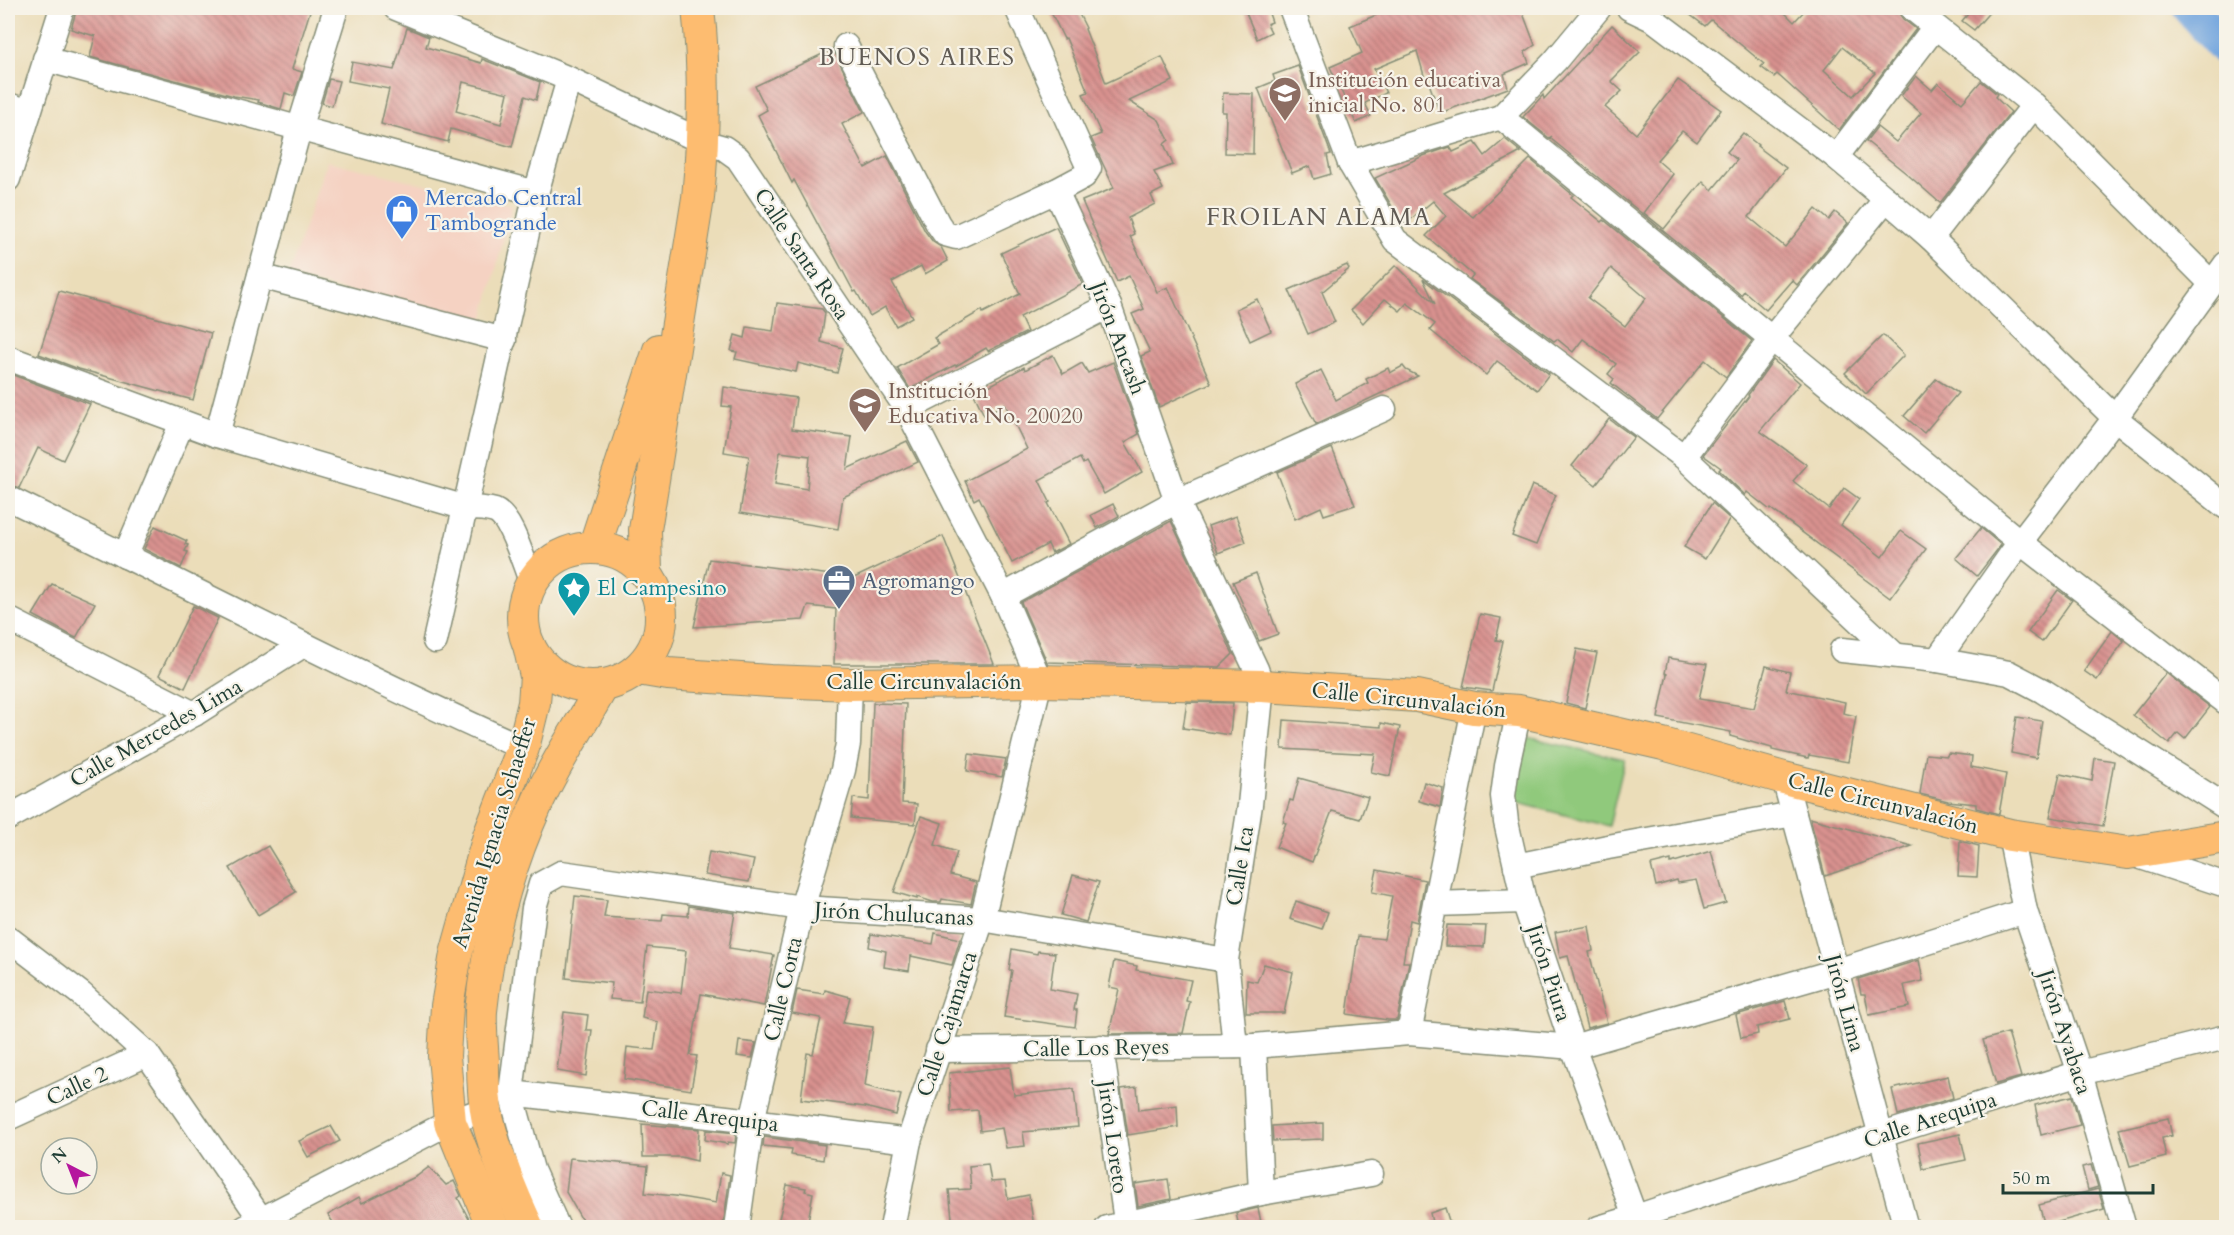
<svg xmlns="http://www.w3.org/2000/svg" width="2234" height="1235" viewBox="0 0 2234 1235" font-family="Cardo,serif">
<defs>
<pattern id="building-back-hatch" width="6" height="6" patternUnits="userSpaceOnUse" patternTransform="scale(1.5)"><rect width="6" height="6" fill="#d9928f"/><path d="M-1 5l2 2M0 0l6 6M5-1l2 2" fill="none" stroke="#af7876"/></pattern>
</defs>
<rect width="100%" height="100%" fill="#f7f3e8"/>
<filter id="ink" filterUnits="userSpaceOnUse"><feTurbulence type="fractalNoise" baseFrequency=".0167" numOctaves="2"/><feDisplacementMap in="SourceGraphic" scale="12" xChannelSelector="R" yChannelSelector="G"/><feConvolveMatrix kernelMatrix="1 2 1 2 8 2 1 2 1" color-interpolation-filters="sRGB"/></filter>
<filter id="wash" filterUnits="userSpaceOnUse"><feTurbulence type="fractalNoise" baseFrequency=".008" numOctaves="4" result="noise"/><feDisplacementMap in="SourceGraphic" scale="24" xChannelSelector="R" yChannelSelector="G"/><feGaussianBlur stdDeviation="1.35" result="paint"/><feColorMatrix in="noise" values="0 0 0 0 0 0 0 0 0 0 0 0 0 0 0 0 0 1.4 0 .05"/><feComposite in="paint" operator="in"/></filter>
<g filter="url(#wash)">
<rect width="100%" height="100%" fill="#ebddb9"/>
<!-- built -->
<polygon fill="#f5d2c2" points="327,161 512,205 482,325 288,276"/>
<!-- park -->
<polygon fill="#90c97c" stroke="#588358" stroke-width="1.5" points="1523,737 1625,759 1609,826 1510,801"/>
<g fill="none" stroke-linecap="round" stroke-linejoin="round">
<!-- river -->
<polyline stroke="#72a5de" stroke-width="36" points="2190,8 2226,48"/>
</g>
<g id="blocks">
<!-- building -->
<g fill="url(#building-back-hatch)" fill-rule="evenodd">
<polygon points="77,8 311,8 292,69 302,72 294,96 285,93 281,109 258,102 259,100 234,96 90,57 95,36 71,29"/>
<polygon points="1049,8 1076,8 1086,28 1085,29 1106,83 1162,57 1173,81 1129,101 1159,120 1169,140 1164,144 1173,165 1154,172 1163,189 1151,195 1155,204 1128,218 1134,234 1130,236 1157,292 1168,287 1211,383 1159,407 1141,356 1150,352 1132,314 1144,309 1129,276 1117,282 1082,201 1114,188 1091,138 1101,134 1083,94 1088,92 1066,38 1064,39"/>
<polygon points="1244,8 1267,8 1272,22 1267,24 1271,32 1257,39"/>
<polygon points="1393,8 1521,8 1535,45 1525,52 1529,63 1504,74 1508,88 1440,113 1427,78 1425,79 1417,51 1374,69 1386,93 1365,103 1371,116 1356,123 1330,67 1362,53 1350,26"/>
<path d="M1681 8H1780L1794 22 1807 8H1895L1903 19 1916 29 1839 130 1777 74 1774 77 1761 67 1764 64 1711 20 1705 26ZM1842 47 1875 73 1853 96 1824 70Z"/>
<polygon points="1973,8 1993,8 1974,30 1962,21"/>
<polygon points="1612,25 1640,52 1611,81 1622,91 1605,107 1636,134 1678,80 1721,110 1697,142 1682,131 1657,160 1673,174 1644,213 1664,229 1703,181 1712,190 1737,160 1727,152 1743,133 1758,145 1757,146 1786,168 1749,217 1785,247 1816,209 1829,220 1835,212 1848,223 1797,285 1792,280 1766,310 1744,291 1741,295 1550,138 1552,136 1549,138 1523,117 1543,95 1544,99"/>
<path d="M407 28 429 37 426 47 481 63 482 59 540 82 536 100 525 96 512 147 451 129 448 142 381 124 389 89 348 81 352 62 394 70ZM463 82 508 93 501 124 456 111Z"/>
<polygon points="833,49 864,112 842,124 865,168 887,156 925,231 933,242 941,247 948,261 925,274 921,266 892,282 912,317 896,326 885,307 870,316 856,291 854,292 794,180 792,183 758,115 767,110 755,86"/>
<polygon points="1298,66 1331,154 1327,155 1331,174 1314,179 1310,166 1292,173 1258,88 1275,81 1273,75"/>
<polygon points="1916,76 1932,90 1938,83 1962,103 1981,81 1997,94 1995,97 2011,112 1940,203 1907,174 1866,141 1877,127 1896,142 1921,113 1901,96"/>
<polygon points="329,79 339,81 332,106 322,103"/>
<polygon points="1223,93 1254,94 1253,154 1225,153 1226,112 1222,112"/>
<path d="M1505 139 1521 152 1444 193 1473 217 1530 159 1573 195 1571 197 1602 222 1604 220 1752 341 1726 377 1705 360 1657 419 1611 383 1614 379 1608 374 1616 364 1583 339 1573 352 1557 339 1554 341 1470 279 1473 275 1426 236 1446 216 1433 201 1405 224 1400 220 1375 178 1423 156 1450 147 1453 152 1475 142 1485 156ZM1611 268 1646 298 1625 326 1588 298Z"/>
<polygon points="1056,227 1083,284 1020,317 1027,332 988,351 986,348 956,366 955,365 910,389 897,368 939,344 934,338 982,310 983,313 1020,294 1001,253"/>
<polygon points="1347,265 1349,269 1322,292 1335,322 1308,334 1289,290"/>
<polygon points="1396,265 1435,304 1423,279 1549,374 1537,390 1497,361 1486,375 1430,330 1435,324 1407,303 1400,311 1385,299 1363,323 1351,310"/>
<polygon points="59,291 211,333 193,400 79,369 39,354"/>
<polygon points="1257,299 1271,331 1250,341 1236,309"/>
<polygon points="777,303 822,309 825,313 821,342 843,348 837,373 798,363 796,372 735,359 737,352 731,351 735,335 745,338 747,327 773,331"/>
<polygon points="1883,335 1904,355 1866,394 1845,373"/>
<polygon points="1053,355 1063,374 1082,363 1088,373 1113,362 1139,434 1125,442 1142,472 1104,494 1086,462 1083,464 1080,458 1039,480 1050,502 1048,503 1069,544 1052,553 1048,544 1012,563 979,497 974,500 965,481 1027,449 1005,404 984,415 974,394 1024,367 1025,370"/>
<polygon points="1773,360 1800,383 1760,431 1807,465 1793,481 1829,509 1844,488 1859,499 1841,525 1882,557 1901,531 1926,549 1890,598 1771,509 1770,510 1747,492 1745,495 1719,470 1721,468 1703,455 1749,396 1748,395"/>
<polygon points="1403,366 1406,370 1418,376 1316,424 1295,384 1321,370 1336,400 1368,383 1366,379 1388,368 1390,373"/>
<polygon points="13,375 90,404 63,460 38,448 19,488 8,484 8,385"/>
<polygon points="1936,379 1958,393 1924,433 1904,416"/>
<path d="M724 387 796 398 792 429 852 437 847 469 907 441 918 462 843 497 838 529 740 513 749 456 724 452 731 407 722 406ZM780 452 810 456 807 489 775 484Z"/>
<polygon points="1609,419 1634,437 1596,485 1572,466"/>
<polygon points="1332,448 1355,505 1324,515 1321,507 1295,519 1277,472"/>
<polygon points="1532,485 1556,495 1536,545 1512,536"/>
<polygon points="1712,503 1730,519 1705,559 1684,547"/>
<polygon points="1113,504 1119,516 1097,528 1091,515"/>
<polygon points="1236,516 1246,542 1218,553 1208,526"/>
<polygon points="1171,521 1233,654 1220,667 1047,662 1021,602"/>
<polygon points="155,526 187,541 185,544 188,545 185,551 188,552 181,568 144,549"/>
<polygon points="1981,528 2001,545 1977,576 1956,558"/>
<polygon points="943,536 994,664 834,664 836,609 808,606 803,620 694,627 709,559 854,578"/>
<polygon points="1256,573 1278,634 1259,641 1233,582"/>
<polygon points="52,584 95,603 76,638 33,615"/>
<polygon points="2058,590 2072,600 2042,642 2028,632"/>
<polygon points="193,606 218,618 185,688 159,675"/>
<polygon points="1480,614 1501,618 1496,640 1503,641 1492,691 1463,687"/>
<polygon points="2112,631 2124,641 2097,680 2084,671"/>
<polygon points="1577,649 1597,653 1585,708 1566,703"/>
<polygon points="1668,658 1707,664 1699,699 1754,708 1766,666 1790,672 1786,690 1845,702 1843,713 1856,716 1848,762 1809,755 1808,758 1772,750 1772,748 1730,736 1731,732 1658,718 1667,674 1665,673"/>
<polygon points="2166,673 2210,707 2185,739 2178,733 2169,744 2133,715"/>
<polygon points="1187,702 1233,703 1230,735 1183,728"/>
<polygon points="873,703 906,704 902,803 917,804 915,824 851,818 853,798 869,800"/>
<polygon points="2017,717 2042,721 2036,758 2011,753"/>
<polygon points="1284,720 1381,727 1381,723 1400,727 1390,776 1371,772 1375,754 1282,749"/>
<polygon points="1948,753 1972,756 1971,767 2006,774 1999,814 1976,808 1976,804 1948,801 1920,794 1926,754 1947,756"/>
<polygon points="969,754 1006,759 1002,777 967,771"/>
<polygon points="2095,758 2114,761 2103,826 2050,817 2060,774 2092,781"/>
<polygon points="1299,778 1368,797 1360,819 1332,811 1312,862 1276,847 1286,823 1283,822 1290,800 1293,801"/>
<polygon points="1424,782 1443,788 1440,807 1419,801"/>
<polygon points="921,816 942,823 935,845 957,852 950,875 976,882 971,904 942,899 941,902 933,902 917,897 917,899 894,892"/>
<polygon points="1810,818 1912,846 1825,876"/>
<polygon points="1960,841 1979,846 1977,877 1958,876"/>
<polygon points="268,846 296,892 258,915 230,868"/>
<polygon points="1711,851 1726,903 1704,909 1696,880 1678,883 1677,880 1656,886 1651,865 1671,860 1671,863"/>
<polygon points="709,852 754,860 749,882 705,875"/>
<polygon points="1377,870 1425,880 1417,922 1410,920 1403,962 1409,962 1397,1020 1388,1020 1347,1014 1358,936 1384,939 1392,896 1372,892"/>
<polygon points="1073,875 1099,882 1086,922 1061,915"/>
<polygon points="575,896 607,900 604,917 662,921 663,914 688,916 689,906 735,913 729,948 774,955 764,1006 701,994 690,1055 697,1056 691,1090 624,1079 627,1047 654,1050 658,1022 642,1018 646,989 681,993 686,951 647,947 640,1002 610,999 612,983 566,978"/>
<polygon points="1296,901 1328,912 1322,929 1290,919"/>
<polygon points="1447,925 1486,926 1484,947 1445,946"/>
<polygon points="1589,926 1593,951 1589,952 1607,1023 1587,1028 1568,956 1560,958 1555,932"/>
<polygon points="935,933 960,939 952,965 911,956 909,971 884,967 886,951 869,947 871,934 933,944"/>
<polygon points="1012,949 1037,954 1038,951 1055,953 1050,989 1077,994 1074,1010 1077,1010 1075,1027 1004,1017 1012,970 1009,970"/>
<polygon points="1919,960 1923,981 1904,985 1909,1007 1869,1015 1865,994 1861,994 1858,979"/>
<polygon points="1114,961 1137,966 1136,970 1191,980 1186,1001 1190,1002 1183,1033 1109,1034 1119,989 1109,987"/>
<polygon points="1264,964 1293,972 1284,1013 1246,1013 1247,980 1257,982"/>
<polygon points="797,990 824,994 825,990 850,997 843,1023 873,1027 865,1086 901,1095 896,1115 865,1107 801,1099 807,1053 813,1054 821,1018 792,1013"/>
<polygon points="1785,1001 1790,1019 1757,1027 1758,1034 1741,1038 1736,1015"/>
<polygon points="564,1012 588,1015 586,1030 592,1030 586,1076 557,1071"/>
<polygon points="2008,1033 2021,1077 1996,1084 1983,1040"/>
<polygon points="739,1041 756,1043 752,1058 737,1056"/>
<polygon points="1010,1067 1014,1095 1074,1089 1078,1127 1023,1132 1025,1146 1006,1148 1002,1128 980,1131 978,1110 951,1112 949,1073"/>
<polygon points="1948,1076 1953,1098 1898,1115 1892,1089"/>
<polygon points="1137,1087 1139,1110 1177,1105 1178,1127 1128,1135 1121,1089"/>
<polygon points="2072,1096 2080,1125 2041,1135 2035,1105"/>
<polygon points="2168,1118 2172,1136 2162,1138 2166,1157 2130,1166 2119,1129"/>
<polygon points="1323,1123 1323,1139 1273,1141 1272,1126"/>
<polygon points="642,1124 699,1129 697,1161 681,1157 643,1157"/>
<polygon points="331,1126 340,1141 308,1157 299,1141"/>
<polygon points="706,1130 736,1133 735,1143 728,1142 728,1144 705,1140"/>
<polygon points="1960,1134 1966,1160 1923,1169 1918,1143"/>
<polygon points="764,1137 825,1145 823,1160 791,1155 792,1149 763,1146"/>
<polygon points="570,1158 648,1166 645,1193 675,1196 716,1203 721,1173 730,1175 723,1227 687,1227 669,1225 668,1227 660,1227 634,1221 633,1227 586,1227 566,1192"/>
<polygon points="988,1164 991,1182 1005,1181 1008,1199 1029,1195 1034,1227 953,1227 949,1190 971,1189 969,1166"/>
<polygon points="2091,1165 2098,1187 2088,1190 2082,1167"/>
<polygon points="429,1167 446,1185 454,1181 461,1196 458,1198 473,1227 336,1227 328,1215 359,1197 362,1203 417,1176"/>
<polygon points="1168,1179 1171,1199 1138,1206 1135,1184"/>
<polygon points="787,1185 806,1188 805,1191 813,1193 807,1227 777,1227"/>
<polygon points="2098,1189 2104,1209 2045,1226 2039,1205"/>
<polygon points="1258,1208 1262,1227 1239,1227 1236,1213"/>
<polygon points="1445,1208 1451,1227 1433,1227 1430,1213"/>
</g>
</g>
</g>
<g filter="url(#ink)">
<use href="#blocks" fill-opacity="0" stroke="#858d76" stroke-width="1.5"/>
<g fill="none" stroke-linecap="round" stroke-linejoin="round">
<defs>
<g id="minor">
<polyline points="396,8 569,79 703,142 724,148 738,158 907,409 1003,596 1040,681 982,919 909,1141 892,1228"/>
<polyline points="1291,8 1350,163 1395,240 1684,457 1895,655"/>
<polyline points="1629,8 1654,20 1836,157 1886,199 1931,238 2115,418 2226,507"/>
<polyline points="1912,8 2034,105 2211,283"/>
<polyline points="846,46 938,224 945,234 956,237 1056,191 1084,176 1089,168 1017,8"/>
<polyline points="45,59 536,193"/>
<polyline points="8,105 29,112"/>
<polyline points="1501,117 2020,542 2226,702"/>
<polyline points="1836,157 1935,27"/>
<polyline points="1350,163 1501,117 1555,61 1599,8"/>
<polyline points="8,179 62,8"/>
<polyline points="1056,191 1109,306 1177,501 1256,669 1262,686 1250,805 1226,960 1235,1046"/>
<polyline points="1931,238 2034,105"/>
<polyline points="260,276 504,340"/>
<path d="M8 358 217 435 466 508C475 508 485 508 495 511 512 518 524 565 532 583"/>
<polyline points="907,409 1109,306"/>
<polyline points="217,435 299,129 336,8"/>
<polyline points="1684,457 1772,338 1886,199"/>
<path d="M8 498C179 581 348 670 523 748"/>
<polyline points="125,556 182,423"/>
<polyline points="1003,596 1177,501 1384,409"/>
<polyline points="8,619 194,714"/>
<polyline points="435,641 536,193 569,79"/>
<polyline points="1842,650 1937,660 2009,673 2043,691 2226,807"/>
<polyline points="1937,660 2020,542 2115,418 2226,264"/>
<polyline points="1519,711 1507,766 1503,796 1506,822 1524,901 1573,1047 1639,1228"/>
<polyline points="1784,778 1906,1228"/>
<polyline points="8,818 194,714 303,645"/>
<polyline points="2010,835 2025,911 2080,1073 2124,1228"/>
<polyline points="2132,854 2226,885"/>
<polyline points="1516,866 1608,847 1794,814"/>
<polyline points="1435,904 1524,901"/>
<polyline points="8,938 81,994 147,1054 260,1218"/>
<polyline points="1409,1033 1474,708"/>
<polyline points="1254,1046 1261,1193"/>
<polyline points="1101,1047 1127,1228"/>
<polyline points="938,1050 1254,1046 1409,1033 1573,1047 1837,971 2025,911"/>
<polyline points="511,1093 752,1121 909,1141"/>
<polyline points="8,1118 147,1054"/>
<polyline points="245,1228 450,1122 486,1109"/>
<polyline points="558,1228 532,1170 511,1093 534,908 541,884 561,873 802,908 982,919 1226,960"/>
<polyline points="737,1228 752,1121 802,908 843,770 848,744 850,684"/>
<polyline points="1107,1228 1261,1193 1371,1174"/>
<polyline points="1599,1228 1636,1217 1882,1135 2080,1073 2226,1037"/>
</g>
<g id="major">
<polyline points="594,548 659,350"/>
<circle cx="592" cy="617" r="69"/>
<path d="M646 572 645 530 698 198C704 135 705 71 698 8"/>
<polyline points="638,669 668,674 770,681 850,684 1040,681 1262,686 1417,696 1474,708 1519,711 1663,744 1784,778 2010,835 2128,853 2226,837"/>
<polyline points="493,1228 450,1122 444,1056 447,1006 456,954 489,836 523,748 534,703 536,676 529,645"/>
<path d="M528 1228C512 1194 497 1157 488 1121 484 1102 483 1081 483 1062 482 1045 480 1028 481 1011 488 939 508 867 538 801 556 761 582 724 603 685"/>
</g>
</defs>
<!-- minor casing -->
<use href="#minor" stroke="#858d76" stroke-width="27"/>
<!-- major casing -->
<use href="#major" stroke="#858d76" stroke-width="34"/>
<!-- minor -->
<use href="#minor" stroke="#fff" stroke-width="24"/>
<!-- major -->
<use href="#major" stroke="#fdbc70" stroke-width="32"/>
</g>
</g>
<!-- icons -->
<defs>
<symbol id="school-pin" viewBox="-11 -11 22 30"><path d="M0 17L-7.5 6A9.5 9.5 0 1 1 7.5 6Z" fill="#8d6e63" stroke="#f7f3e8"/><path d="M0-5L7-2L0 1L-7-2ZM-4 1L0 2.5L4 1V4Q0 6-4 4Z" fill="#fff"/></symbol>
<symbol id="shop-pin" viewBox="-11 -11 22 30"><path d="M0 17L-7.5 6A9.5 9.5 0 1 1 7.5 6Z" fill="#3f7fe0" stroke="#f7f3e8"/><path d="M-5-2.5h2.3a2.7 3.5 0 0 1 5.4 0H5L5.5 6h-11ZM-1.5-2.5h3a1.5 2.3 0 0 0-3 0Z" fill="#fff"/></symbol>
<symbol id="office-pin" viewBox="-11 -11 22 30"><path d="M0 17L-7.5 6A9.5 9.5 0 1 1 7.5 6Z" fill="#5c6f8a" stroke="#f7f3e8"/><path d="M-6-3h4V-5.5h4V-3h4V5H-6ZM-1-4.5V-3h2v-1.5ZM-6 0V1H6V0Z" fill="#fff"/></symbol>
<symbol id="sight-pin" viewBox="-11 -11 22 30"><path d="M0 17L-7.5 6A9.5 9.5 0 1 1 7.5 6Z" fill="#0f9aa8" stroke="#f7f3e8"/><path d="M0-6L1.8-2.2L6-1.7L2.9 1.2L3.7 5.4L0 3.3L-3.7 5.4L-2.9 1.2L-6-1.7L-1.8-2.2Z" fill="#fff"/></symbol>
</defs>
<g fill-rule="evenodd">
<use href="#school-pin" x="1266" y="74" width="38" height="52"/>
<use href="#shop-pin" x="383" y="192" width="38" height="52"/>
<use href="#school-pin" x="846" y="385" width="38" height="52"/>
<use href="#office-pin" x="820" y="562" width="38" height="52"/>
<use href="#sight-pin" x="555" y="569" width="38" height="52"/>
</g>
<g text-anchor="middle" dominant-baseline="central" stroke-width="4.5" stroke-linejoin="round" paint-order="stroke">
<!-- education labels -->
<g font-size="22" fill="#785e54" stroke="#f7f3e8" text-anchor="start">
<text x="1308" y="80">Institución educativa<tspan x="1308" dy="25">inicial No. 801</tspan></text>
<text x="888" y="391">Institución<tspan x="888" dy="25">Educativa No. 20020</tspan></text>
</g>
<!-- shop labels -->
<g font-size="22" fill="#366cbe" stroke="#f7f3e8" text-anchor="start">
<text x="425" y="198">Mercado Central<tspan x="425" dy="25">Tambogrande</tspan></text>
</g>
<!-- street labels -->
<g font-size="22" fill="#1f3d34" stroke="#f7f3e8">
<text transform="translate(802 254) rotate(56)">Calle Santa Rosa</text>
<text transform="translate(1118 338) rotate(69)">Jirón Ancash</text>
<text x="924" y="682">Calle Circunvalación</text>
<text transform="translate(1409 700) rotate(6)">Calle Circunvalación</text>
<text transform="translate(156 733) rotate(-30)">Calle Mercedes Lima</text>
<text transform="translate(1883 803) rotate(14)">Calle Circunvalación</text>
<text transform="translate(494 833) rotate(-73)">Avenida Ignacia Schaeffer</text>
<text transform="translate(1240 866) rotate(-81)">Calle Ica</text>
<text transform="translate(894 914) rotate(3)">Jirón Chulucanas</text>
<text transform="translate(1549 973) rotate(72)">Jirón Piura</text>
<text transform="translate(783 989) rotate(-77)">Calle Corta</text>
<text transform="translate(1845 1003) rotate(75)">Jirón Lima</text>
<text transform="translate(947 1024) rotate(-72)">Calle Cajamarca</text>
<text transform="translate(2065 1032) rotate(72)">Jirón Ayabaca</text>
<text transform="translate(1096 1048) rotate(-1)">Calle Los Reyes</text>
<text transform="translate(77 1086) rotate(-25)">Calle 2</text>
<text transform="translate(710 1116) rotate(7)">Calle Arequipa</text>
<text transform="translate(1930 1120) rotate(-18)">Calle Arequipa</text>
<text transform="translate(1113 1137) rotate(82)">Jirón Loreto</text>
</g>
<!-- service labels -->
<g font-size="22" fill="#4e5e75" stroke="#f7f3e8" text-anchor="start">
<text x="862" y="581">Agromango</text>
</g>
<!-- culture labels -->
<g font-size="22" fill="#0d838f" stroke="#f7f3e8" text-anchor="start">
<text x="597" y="588">El Campesino</text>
</g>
<!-- neighbourhood labels -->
<g font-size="24" letter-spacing="1.5" fill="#605b54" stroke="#f7f3e8">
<text x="917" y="57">BUENOS AIRES</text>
<text x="1319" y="217">FROILAN ALAMA</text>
</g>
</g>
<!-- margin -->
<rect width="2234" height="1235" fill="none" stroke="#f7f3e8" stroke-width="30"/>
<!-- north arrow -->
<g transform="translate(69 1166) rotate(318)"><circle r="28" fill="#f7f3e8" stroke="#a1aaa0" stroke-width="1.5"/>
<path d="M0-4.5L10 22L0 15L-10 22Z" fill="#b5179e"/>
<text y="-9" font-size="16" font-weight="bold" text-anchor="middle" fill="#1f3d34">N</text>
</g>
<!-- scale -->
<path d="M2003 1184v9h150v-9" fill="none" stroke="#1f3d34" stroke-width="3"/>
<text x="2012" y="1184" font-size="18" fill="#1f3d34" stroke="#f7f3e8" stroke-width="4.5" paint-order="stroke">50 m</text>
</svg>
